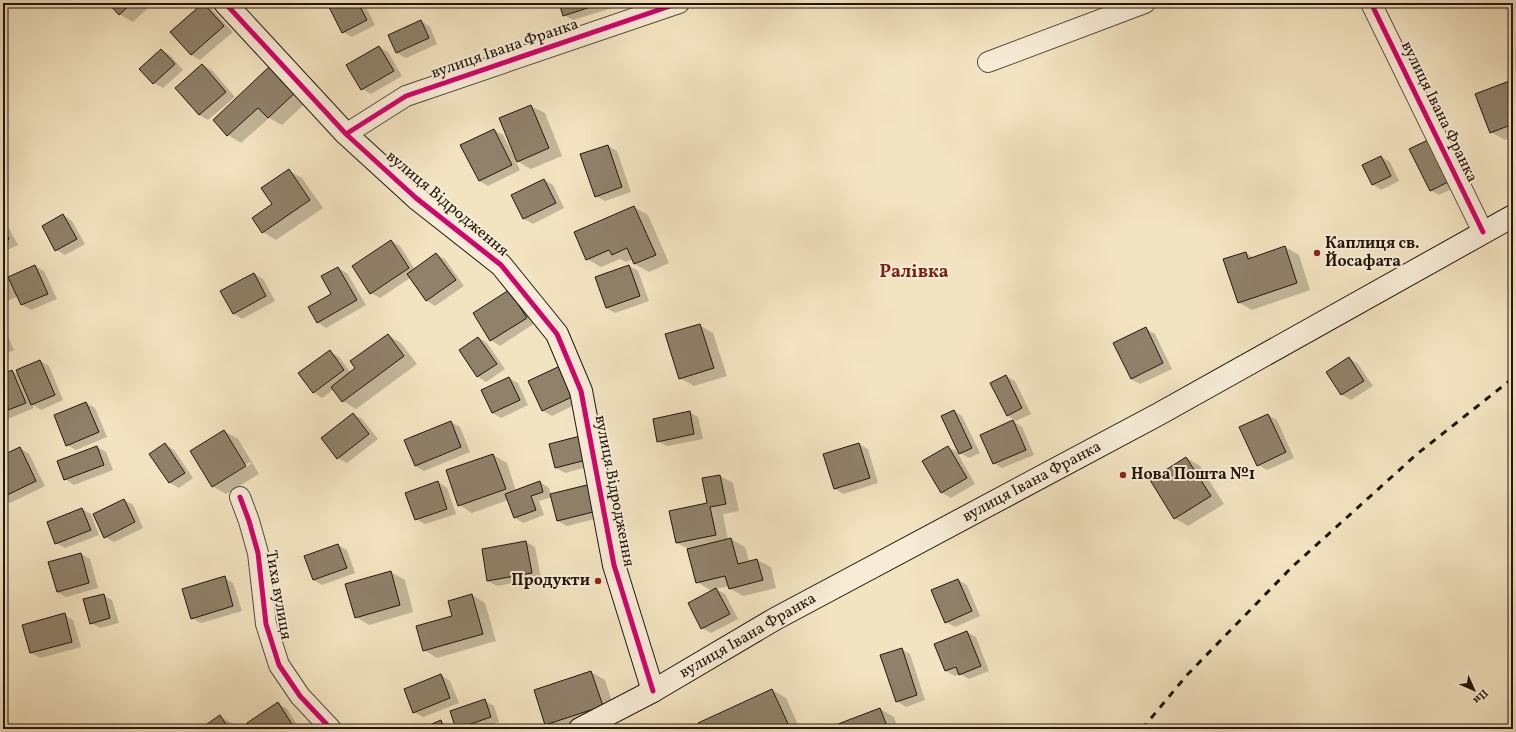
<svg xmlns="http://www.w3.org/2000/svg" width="1516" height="732" viewBox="0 0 1516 732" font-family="Vollkorn,serif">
<rect width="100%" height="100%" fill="#f3e4c1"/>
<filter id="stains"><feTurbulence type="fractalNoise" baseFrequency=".005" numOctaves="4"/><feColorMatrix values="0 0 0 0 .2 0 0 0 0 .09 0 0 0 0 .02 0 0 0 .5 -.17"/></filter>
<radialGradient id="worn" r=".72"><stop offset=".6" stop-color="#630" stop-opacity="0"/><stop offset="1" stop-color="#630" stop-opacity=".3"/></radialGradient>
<!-- shadow -->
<g fill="#0003" fill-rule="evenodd">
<polygon points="109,3 143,3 148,8 133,22 119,14"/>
<polygon points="328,3 364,3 375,25 352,37 343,32"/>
<polygon points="560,3 610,3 612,8 573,20 564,15"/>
<polygon points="204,4 212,9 233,32 200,60 191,55"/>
<polygon points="421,21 430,27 437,44 406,58 397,53 389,36"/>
<polygon points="379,47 388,52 402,76 371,94 362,89"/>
<polygon points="161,50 170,55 183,70 163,88 154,83"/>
<polygon points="203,65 212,70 235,97 208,120 199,115"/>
<polygon points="271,66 309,100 282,125 269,118 241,143 228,135 214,120"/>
<polygon points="1512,81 1513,137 1505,140 1491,132 1477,94"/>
<polygon points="531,106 545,113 562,156 531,169 515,160 520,170 488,186 479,181 494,130 503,135 515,158 516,157"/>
<polygon points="608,146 617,151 631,192 605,201 596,196"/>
<polygon points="1410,149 1458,186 1439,195 1430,190"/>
<polygon points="1381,157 1390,162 1399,181 1381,190 1372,184"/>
<polygon points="289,171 302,178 323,208 276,240 263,232 273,204"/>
<polygon points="544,180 553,185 564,208 533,224 524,219 512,196"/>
<polygon points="634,207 648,215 669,263 649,272 635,264 633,259 626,262 620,259 601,267 587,259"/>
<polygon points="63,215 72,221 85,244 65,255 56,250"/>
<polygon points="3,221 6,223 18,245 3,252"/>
<polygon points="391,241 400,246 415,270 436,254 445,259 464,286 435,306 426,300 410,278 380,298 371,293"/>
<polygon points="1285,247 1299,255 1310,290 1252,310 1238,302 1246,253 1254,258"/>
<polygon points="35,266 44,271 57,299 31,310 22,305 18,296 3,303 3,268 8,278"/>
<polygon points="629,266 638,271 649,301 615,313 606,308"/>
<polygon points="338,268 347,273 366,305 326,328 317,322 332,294"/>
<polygon points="254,274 263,279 275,301 242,319 233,313"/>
<polygon points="509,291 535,323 500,346 491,340"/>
<polygon points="3,325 14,350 3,355"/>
<polygon points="699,325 713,333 727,376 694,386 680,378"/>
<polygon points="1146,329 1155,334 1172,369 1140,384 1131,379"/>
<polygon points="388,335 401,343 417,364 356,409 343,401 334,389 322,398 313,392 330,352 339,357 351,373"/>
<polygon points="479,338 487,343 505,369 486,382 477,376"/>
<polygon points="1349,358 1358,364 1373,386 1351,400 1342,395 1328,372"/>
<polygon points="40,361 49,366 63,400 41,410 33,405 34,408 5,420 3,419 3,375 12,371 19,375"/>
<polygon points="1006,376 1015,381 1031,414 1016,421 1007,415"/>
<polygon points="509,378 518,383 528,405 501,418 492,413"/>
<polygon points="529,381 583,401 552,416 543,411"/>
<polygon points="86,403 95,408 107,437 76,450 67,445"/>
<polygon points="954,411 962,416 980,453 969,458 960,453"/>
<polygon points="689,412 698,417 703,439 667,446 658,441"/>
<polygon points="353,414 362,419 378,439 347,463 338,458"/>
<polygon points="1268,415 1277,420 1294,458 1267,470 1258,465"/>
<polygon points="1013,421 1022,427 1034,455 1002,468 993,463"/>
<polygon points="451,422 460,427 470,452 424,471 415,466"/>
<path d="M224 431 238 439 259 474 226 494 212 486ZM250 462 251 464 217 484V482Z"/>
<polygon points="165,444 174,450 193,478 179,488 170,483 150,454"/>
<polygon points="859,444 868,449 878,483 843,494 834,488 824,454"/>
<polygon points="550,445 598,464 565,473 556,468"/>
<polygon points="97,447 106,452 113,470 74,485 65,479"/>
<polygon points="948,447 957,452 975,484 951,498 942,493"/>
<polygon points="20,448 29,454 45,486 10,503 3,499 3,456"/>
<polygon points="493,455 507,463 516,491 540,482 549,488 551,495 606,516 567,526 558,521 552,497 539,501 544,515 523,523 514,517 508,500 472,513 459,505"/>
<polygon points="1187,458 1200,466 1224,504 1188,526 1174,518"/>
<polygon points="720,476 733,483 739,511 723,514 728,540 731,539 745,547 749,562 757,560 771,567 776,588 743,596 729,588 729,586 716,589 725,594 738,619 711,633 702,628 715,589 710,590 697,582 688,549 677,543 671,512 708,504"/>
<polygon points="438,482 447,488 456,514 425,524 416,519"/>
<polygon points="124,500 133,505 143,528 114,542 105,537"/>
<polygon points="82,509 91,514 99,535 65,548 56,543"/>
<polygon points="526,542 535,547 541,578 497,586 488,581 483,549"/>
<polygon points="338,545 347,550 355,573 322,585 313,580"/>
<polygon points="81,554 90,559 98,588 66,597 57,592"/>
<polygon points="391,572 405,580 413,612 369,625 356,617"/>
<polygon points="224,578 233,583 242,611 201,623 192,618"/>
<polygon points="958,580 967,585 980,616 955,627 946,622"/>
<polygon points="103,595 112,600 119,623 100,628 91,623"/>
<polygon points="472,595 485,603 496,641 437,658 424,650"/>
<polygon points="64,615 73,620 81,647 40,658 31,653 24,625"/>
<polygon points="967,632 976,637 989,671 969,679 960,674 955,676 946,671 936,645"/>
<polygon points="901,649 910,654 925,700 906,707 897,701"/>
<polygon points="591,672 605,680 616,714 570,729 554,729 546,725"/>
<polygon points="441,675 450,681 459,703 423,717 414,712"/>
<polygon points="772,690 786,698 800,729 701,729"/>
<polygon points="485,701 494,706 499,722 478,729 456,728"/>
<polygon points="278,704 287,709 300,729 252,729"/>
<polygon points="880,709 894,717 898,729 828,729"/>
<polygon points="220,717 234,724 237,729 202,729"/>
<polygon points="440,721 445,724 447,729 426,729"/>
</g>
<!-- building -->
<g fill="#8f816a" stroke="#22150b">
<polygon points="108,3 132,3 119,15"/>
<polygon points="203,3 224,26 191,55 170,32"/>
<polygon points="327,3 358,3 367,20 342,33"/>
<polygon points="559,3 603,3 563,16"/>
<polygon points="421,20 429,38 396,53 388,35"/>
<polygon points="379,46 394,71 361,90 346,65"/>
<polygon points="161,49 175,64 153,84 139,69"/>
<polygon points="202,64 226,92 199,115 175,88"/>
<polygon points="271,65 296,92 268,118 258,108 227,136 213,120"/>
<polygon points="1512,80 1513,124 1490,133 1475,94"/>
<polygon points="531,105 549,148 517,162 499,118"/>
<polygon points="494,129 512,165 479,181 460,145"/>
<polygon points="1430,139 1450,181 1430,191 1409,149"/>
<polygon points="608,145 622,187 595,197 580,154"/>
<polygon points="1381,156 1391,176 1372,185 1362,165"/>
<polygon points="289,169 310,200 262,233 252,218 272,204 261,188"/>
<polygon points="544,179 556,203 523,219 511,195"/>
<polygon points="634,206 656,255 634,264 627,248 612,255 609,250 586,260 574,232"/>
<polygon points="63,214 77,239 55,251 42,226"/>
<polygon points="3,227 9,239 3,243"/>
<polygon points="391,240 409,268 370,294 352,266"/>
<polygon points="1285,246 1297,283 1238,303 1223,259 1246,252 1248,259"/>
<polygon points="436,253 456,280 426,301 407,274"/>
<polygon points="35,265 48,294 21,305 8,277"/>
<polygon points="629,265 640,296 606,308 595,277"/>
<polygon points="338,267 357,300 317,323 308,307 331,294 321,276"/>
<polygon points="254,273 266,296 233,314 220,291"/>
<polygon points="3,280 8,291 3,294"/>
<polygon points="509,290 527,318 490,341 473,313"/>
<polygon points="700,324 714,368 679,379 665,334"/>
<polygon points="1146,327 1163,363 1131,379 1113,343"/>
<polygon points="388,334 404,356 342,402 331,387 355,368 350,361"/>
<polygon points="478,337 497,364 477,377 459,350"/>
<polygon points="330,350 344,370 313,393 298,373"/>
<polygon points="1349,357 1364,381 1341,395 1326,372"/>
<polygon points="40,360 55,395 31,405 16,370"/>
<polygon points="560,366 574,396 542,411 528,381"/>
<polygon points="12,370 26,403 3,412 3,374"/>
<polygon points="1006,375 1022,408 1007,416 990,383"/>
<polygon points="509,377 520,400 492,413 481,390"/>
<polygon points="86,402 99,432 66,446 54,415"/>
<polygon points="954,410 972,448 959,454 941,416"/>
<polygon points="690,411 694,434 657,442 653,419"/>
<polygon points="353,413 369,434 337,459 321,438"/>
<polygon points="1268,414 1286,452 1257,466 1239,427"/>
<polygon points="1013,420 1026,450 993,464 980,435"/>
<polygon points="451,421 461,447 415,466 404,440"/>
<polygon points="224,430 246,466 212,487 190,451"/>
<polygon points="584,435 590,459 555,468 549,444"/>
<polygon points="165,443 185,473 169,483 149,454"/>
<polygon points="859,443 870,478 834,489 823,454"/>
<polygon points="97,446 104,465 64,480 57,461"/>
<polygon points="948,446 967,478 941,493 922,461"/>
<polygon points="20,447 36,481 3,497 3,455"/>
<polygon points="493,454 506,489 458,506 446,470"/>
<polygon points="1186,457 1211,496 1174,519 1150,480"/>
<polygon points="720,475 726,504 710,507 716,535 676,543 669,511 707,503 702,478"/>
<polygon points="438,481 447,509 415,520 405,493"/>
<polygon points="540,481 543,492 531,496 536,510 514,518 505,494"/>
<polygon points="591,484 597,511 557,521 550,494"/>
<polygon points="124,499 135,522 104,538 93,514"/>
<polygon points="82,508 91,530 55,544 47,522"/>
<polygon points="731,538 738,564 757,559 763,580 729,589 725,576 696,583 687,549"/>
<polygon points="526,541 532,573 487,581 482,549"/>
<polygon points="338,544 347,568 313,580 304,556"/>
<polygon points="81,553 89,583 57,592 48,562"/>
<polygon points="391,571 400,605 355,618 345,584"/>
<polygon points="225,576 233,606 191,619 182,589"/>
<polygon points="958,579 972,611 945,623 931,590"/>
<polygon points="716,588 730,614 701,629 688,603"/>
<polygon points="104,594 110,618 90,624 83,599"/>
<polygon points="472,594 483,634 423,651 416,626 452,616 448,601"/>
<polygon points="65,613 72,642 30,653 22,625"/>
<polygon points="967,631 981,666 959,675 956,667 945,671 934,644"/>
<polygon points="902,648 917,695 896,702 880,655"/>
<polygon points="591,671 603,706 545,725 534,690"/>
<polygon points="441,674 450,698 413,713 404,689"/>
<polygon points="772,689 789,726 783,729 700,729 698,723"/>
<polygon points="485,699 491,717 456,729 450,711"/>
<polygon points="278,702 295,729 251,729 247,723"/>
<polygon points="880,708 888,729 825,729"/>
<polygon points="220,715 229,729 200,729"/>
<polygon points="441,720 444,729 425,729 425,727"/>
</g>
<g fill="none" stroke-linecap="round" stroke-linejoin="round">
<defs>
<g id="street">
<polyline points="1371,3 1483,232"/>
<polyline points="988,62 1145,3"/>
<polyline points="346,134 406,96 679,3"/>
<polyline points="240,497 249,521 258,553 266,624 279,665 300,696 331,729"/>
</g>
<g id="secondary">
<polyline points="225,3 346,134 416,198 501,265 557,334 581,391 614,565 653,691"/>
<polyline points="580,729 653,691 775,619 1159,414 1513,216"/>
</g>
</defs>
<!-- street casing -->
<use href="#street" stroke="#564938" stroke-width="22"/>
<!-- secondary casing -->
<use href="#secondary" stroke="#22150b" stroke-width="24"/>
<!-- street -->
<use href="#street" stroke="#f7edd7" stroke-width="20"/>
<!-- secondary -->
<use href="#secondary" stroke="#f7edd7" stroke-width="22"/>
<!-- rail -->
<polyline stroke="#22150b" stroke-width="3" stroke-dasharray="7 7" stroke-linecap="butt" points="1142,729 1187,675 1292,567 1417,454 1513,378"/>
<defs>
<g id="cycleway">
<polyline points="225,3 346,134 416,198 501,265 557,334 581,391 614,565 653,691"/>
<polyline points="1371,3 1483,232"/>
<polyline points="346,134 406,96 679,3"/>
<polyline points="240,497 249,521 258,553 266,624 279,665 300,696 331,729"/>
</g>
</defs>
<!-- cycleway casing -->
<use href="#cycleway" stroke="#f7edd7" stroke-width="8"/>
<!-- cycleway -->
<use href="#cycleway" stroke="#d6006c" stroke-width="5"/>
</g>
<!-- markers -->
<g fill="#8f2418" stroke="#f7edd7" stroke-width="1.5">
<circle cx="1317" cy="253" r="4"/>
<circle cx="1123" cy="475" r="4"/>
<circle cx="598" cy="581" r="4"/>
</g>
<g text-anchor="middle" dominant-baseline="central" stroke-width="4" stroke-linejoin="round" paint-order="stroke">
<!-- street labels -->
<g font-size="16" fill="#22150b" stroke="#f7edd7">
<text transform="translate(505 49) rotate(-19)">вулиця Івана Франка</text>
<text transform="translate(1439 112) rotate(64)">вулиця Івана Франка</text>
<text transform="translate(447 204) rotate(40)">вулиця Відродження</text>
<text transform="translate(1032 482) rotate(-28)">вулиця Івана Франка</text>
<text transform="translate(614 491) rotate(79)">вулиця Відродження</text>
<text transform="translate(278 595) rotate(80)">Тиха вулиця</text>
<text transform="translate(748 636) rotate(-30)">вулиця Івана Франка</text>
</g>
<!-- poi labels -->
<g font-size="16" font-weight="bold" fill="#22150b" stroke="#f7edd7" text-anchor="start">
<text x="1325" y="244">Каплиця св.<tspan x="1325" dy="18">Йосафата</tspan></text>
<text x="1131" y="475">Нова Пошта №1</text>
<text x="590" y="581" text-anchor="end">Продукти</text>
</g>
<!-- quarter labels -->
<g font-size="18" font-weight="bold" fill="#7a1f14" stroke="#f7edd7">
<text x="914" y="272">Ралівка</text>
</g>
</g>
<!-- margin -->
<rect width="1516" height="732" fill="none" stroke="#f3e4c1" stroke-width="16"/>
<rect x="4" y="4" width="1508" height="724" fill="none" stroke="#22150b" stroke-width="2"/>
<rect x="8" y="8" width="1500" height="716" fill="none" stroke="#22150b"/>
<!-- north arrow -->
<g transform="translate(1474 690) rotate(135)" stroke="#f7edd7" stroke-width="3" paint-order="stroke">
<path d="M0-3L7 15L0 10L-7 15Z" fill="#22150b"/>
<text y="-6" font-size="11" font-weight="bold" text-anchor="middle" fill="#22150b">Пн</text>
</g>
<rect width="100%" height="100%" filter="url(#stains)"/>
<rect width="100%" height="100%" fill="url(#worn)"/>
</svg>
